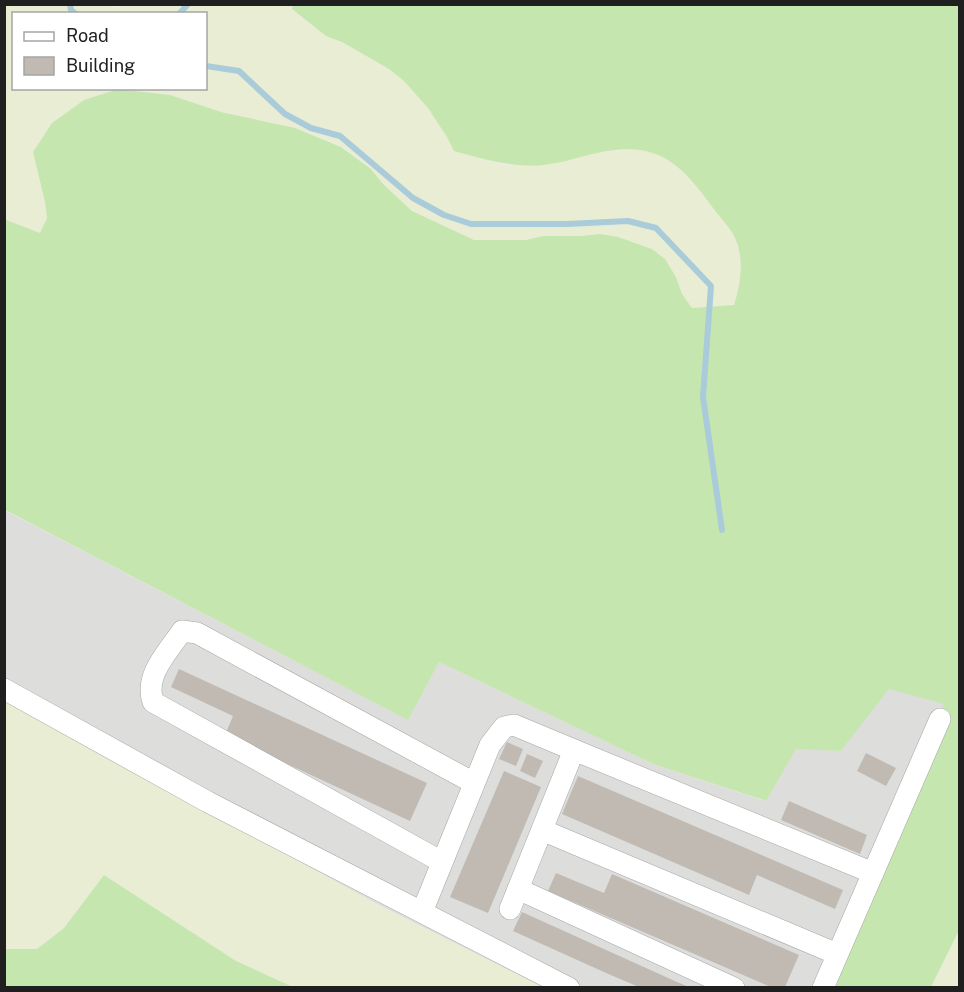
<svg xmlns="http://www.w3.org/2000/svg" width="964" height="992" viewBox="0 0 964 992" font-family="'Public Sans',sans-serif">
<rect width="100%" height="100%" fill="#efede6"/>
<!-- residential -->
<polygon fill="#dddddc" points="4,510 407,719 439,662 653,764 765,801 796,748 841,751 889,688 945,704 833,987 542,987 381,906 135,773 5,701"/>
<!-- farmland -->
<g fill="#e9edd3">
<polygon points="104,4 113,8 133,4 293,5 292,9 326,36 342,42 389,69 404,81 428,108 447,137 454,151 505,165 542,165 599,152 644,149 661,155 691,177 734,236 739,252 740,271 739,288 735,305 692,308 682,294 676,277 600,234 582,236 543,236 526,240 474,240 412,211 383,184 371,169 341,146 295,128 221,112 170,95 122,89 206,88 206,14 14,14 14,88 118,89 84,100 52,123 33,151 45,202 47,218 40,233 5,219 4,5"/>
<polygon points="5,701 135,773 381,906 542,987 293,987 236,961 104,875 64,928 37,949 5,949"/>
<polygon points="959,928 959,987 931,987"/>
</g>
<!-- grass -->
<g fill="#c6e6b0">
<path d="M293 5H959L960 928 931 987H833L944 704 889 689 841 751 796 749 766 801 653 764 439 662 408 720 5 510 4 219 40 233 47 218 45 202 33 152 52 123 84 100 118 89 170 95 221 112 295 128 341 147 371 169 383 184 412 211 474 240H526L543 236H582L600 234 618 237 652 249 665 259 676 277 682 294 692 308 734 305C741 284 745 255 733 234 728 226 722 219 716 212 682 165 660 139 597 153 579 157 562 163 543 165 512 168 484 159 454 151L447 137 428 108 404 81 389 69 342 42 326 36 292 9Z"/>
<polygon points="104,875 236,961 293,987 5,987 5,949 37,949 64,928"/>
</g>
<g fill="none" stroke-linecap="round" stroke-linejoin="round">
<!-- stream -->
<g stroke="#aacbda" stroke-width="6">
<polyline points="70,4 71,10 76,14"/>
<polyline points="179,14 188,4"/>
<polyline points="206,66 239,71 285,114 311,128 340,136 413,198 444,215 471,224 567,224 628,221 656,228 711,286 703,397 722,530"/>
</g>
</g>
<!-- building -->
<g fill="#c0bab3">
<polygon points="179,669 427,783 410,821 225,735 233,716 171,687"/>
<polygon points="507,742 523,749 516,766 499,759"/>
<polygon points="866,753 896,768 886,786 857,771"/>
<polygon points="527,754 543,761 535,778 520,771"/>
<polygon points="504,771 541,787 488,913 450,897"/>
<polygon points="578,776 843,890 835,909 757,875 749,895 562,814"/>
<polygon points="789,801 867,835 860,854 781,820"/>
<polygon points="556,873 604,893 612,874 799,955 785,987 771,987 548,891"/>
<polygon points="522,912 677,982 689,987 639,987 606,973 513,931"/>
</g>
<g fill="none" stroke-linecap="round" stroke-linejoin="round">
<defs>
<g id="minor">
<polyline points="4,689 208,802 569,988"/>
<polyline points="542,830 837,954"/>
<path d="M442 862 153 702C144 675 168 652 182 631L197 633 474 783"/>
<polyline points="873,873 940,719"/>
<polyline points="518,889 734,988"/>
<polyline points="510,909 574,750 873,873 823,988"/>
<polyline points="422,912 490,745 504,727 514,725 574,750"/>
</g>
</defs>
<!-- minor casing -->
<use href="#minor" stroke="#a6a6a6" stroke-width="22"/>
<!-- minor -->
<use href="#minor" stroke="#fff" stroke-width="21"/>
</g>
<!-- border -->
<rect width="964" height="992" fill="none" stroke="#1f1f1f" stroke-width="12"/>
<!-- legend -->
<rect x="12" y="12" width="195" height="78" fill="#ffffff" stroke="#a5a5a5" stroke-width="1.5"/>
<rect x="24" y="32" width="30" height="9" fill="#ffffff" stroke="#a5a5a5" stroke-width="1.5"/>
<text x="66" y="42" font-size="18" fill="#1f1f1f">Road</text>
<rect x="24" y="57" width="30" height="18" fill="#c0bab3" stroke="#a5a5a5" stroke-width="1.5"/>
<text x="66" y="72" font-size="18" fill="#1f1f1f">Building</text>
</svg>
